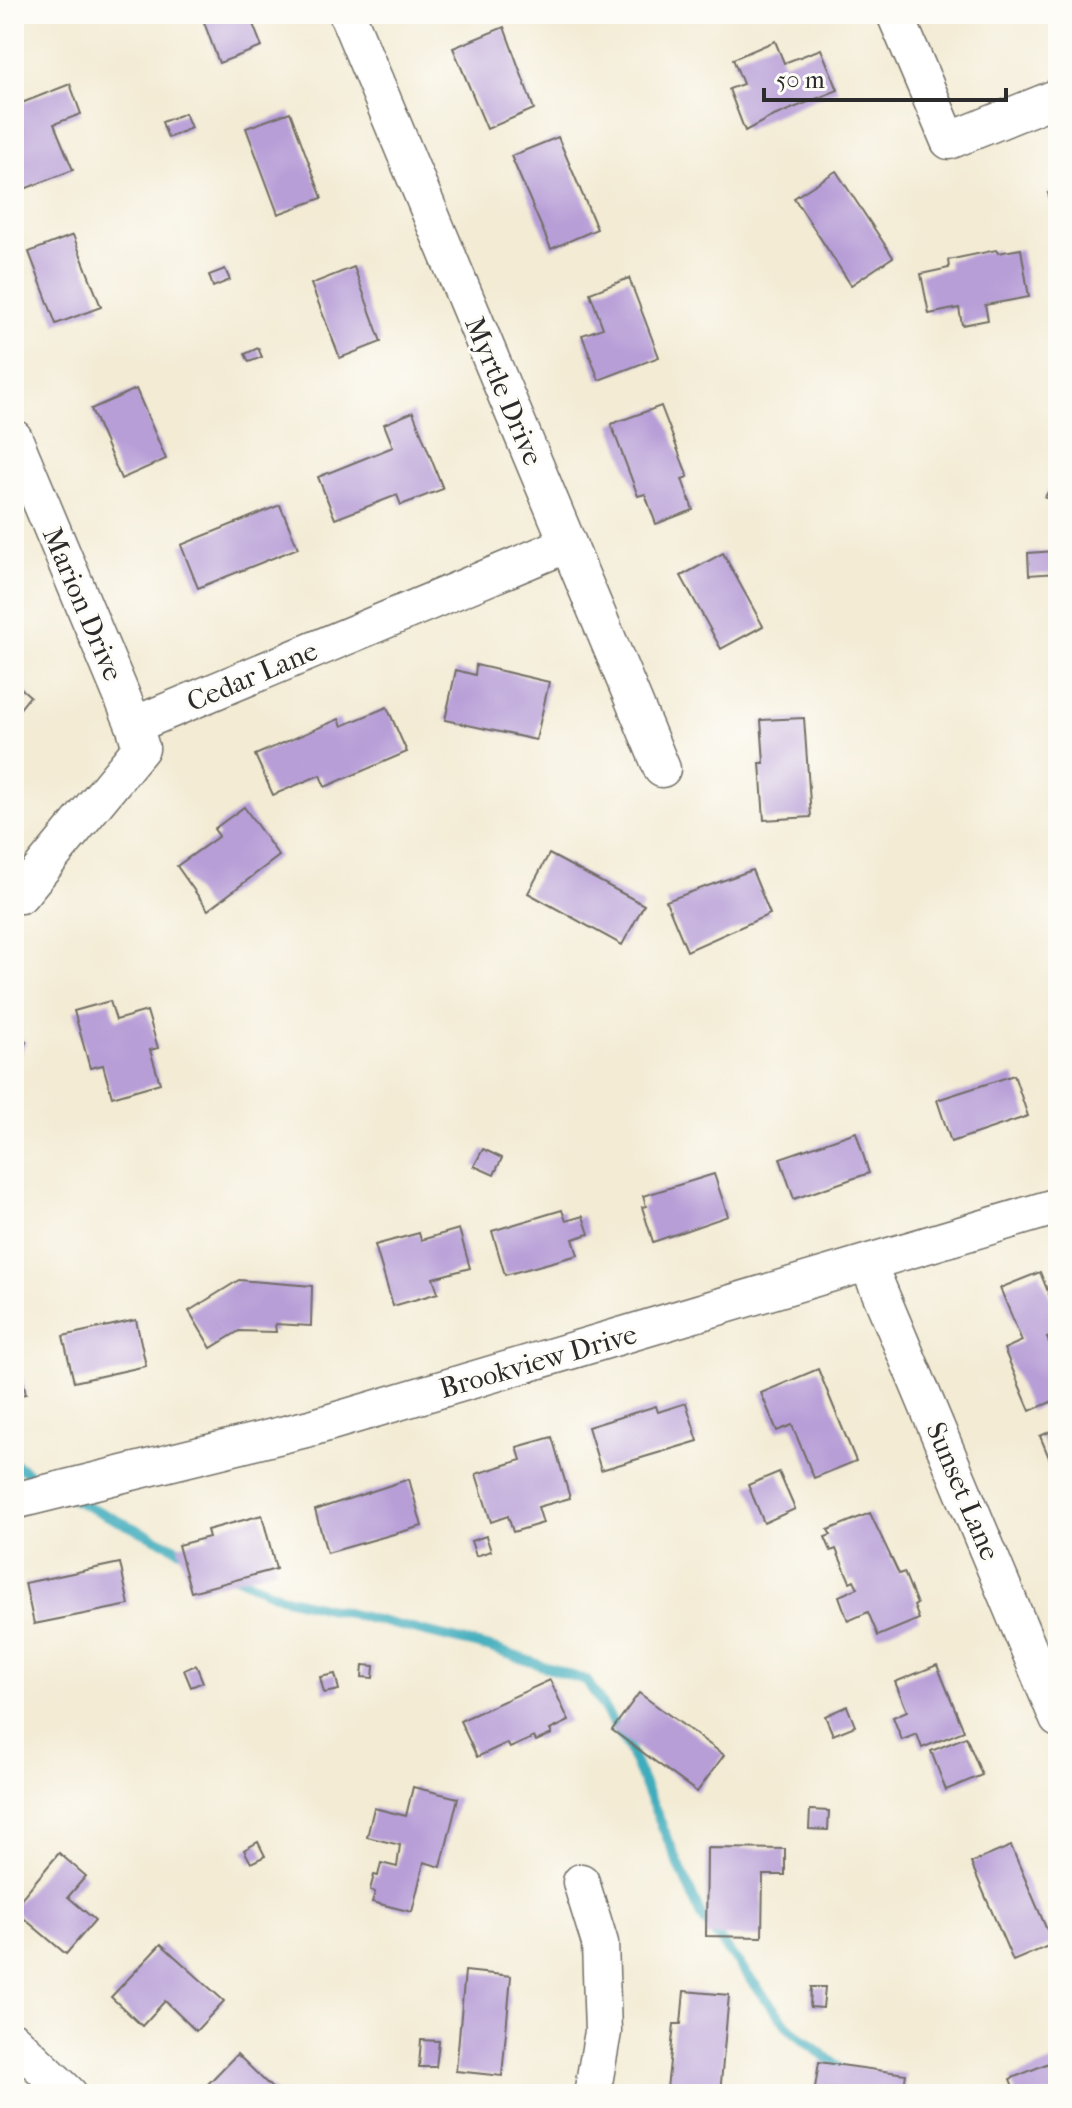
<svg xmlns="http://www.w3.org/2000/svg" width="1072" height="2108" viewBox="0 0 1072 2108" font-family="'IM FELL French Canon',serif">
<rect width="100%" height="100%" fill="#fdfcf7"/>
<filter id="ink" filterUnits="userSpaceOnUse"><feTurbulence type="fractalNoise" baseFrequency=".0125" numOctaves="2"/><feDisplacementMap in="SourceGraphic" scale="16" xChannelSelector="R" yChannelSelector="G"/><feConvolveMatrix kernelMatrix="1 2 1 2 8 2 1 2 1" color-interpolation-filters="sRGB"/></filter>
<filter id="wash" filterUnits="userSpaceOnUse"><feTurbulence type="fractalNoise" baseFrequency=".006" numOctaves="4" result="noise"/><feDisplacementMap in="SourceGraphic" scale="32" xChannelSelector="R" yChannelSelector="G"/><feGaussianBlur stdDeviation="1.8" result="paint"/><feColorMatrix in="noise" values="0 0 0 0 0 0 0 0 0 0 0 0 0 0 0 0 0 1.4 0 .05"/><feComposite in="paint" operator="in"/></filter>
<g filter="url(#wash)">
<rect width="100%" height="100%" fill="#f3ebd4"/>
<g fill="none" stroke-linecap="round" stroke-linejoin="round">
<!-- stream -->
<g stroke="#3eacbc" stroke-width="10">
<polyline points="14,1463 45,1485"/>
<polyline points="70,1498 189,1554"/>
<polyline points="229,1573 281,1597 491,1648 587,1681 627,1745 701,1916 789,2028 843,2071"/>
</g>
</g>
<g id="blocks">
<!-- building -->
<g fill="#b79ed7">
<polygon points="201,14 249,14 262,47 219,63"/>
<polygon points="504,27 534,109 487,129 453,48"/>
<polygon points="775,41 784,63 821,49 838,90 769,118 745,131 729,89 743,84 733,59"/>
<polygon points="70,84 81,114 54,124 73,170 14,193 14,106"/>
<polygon points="290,112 322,198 278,214 246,128"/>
<polygon points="185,113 191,128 168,138 162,122"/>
<polygon points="558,137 597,229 551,249 511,156"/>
<polygon points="836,171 893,257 851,285 794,198"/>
<polygon points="1058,189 1058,222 1048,193"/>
<polygon points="73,235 101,307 56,324 29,252"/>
<polygon points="1021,249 1029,297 985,305 988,320 962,325 959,308 929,314 921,274 949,268 948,260 996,250 998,253"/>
<polygon points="354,267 381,342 340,358 311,284"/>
<polygon points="225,269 230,280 213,287 209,275"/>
<polygon points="629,278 659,357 599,380 582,335 603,328 590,293"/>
<polygon points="258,348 262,357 249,362 245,354"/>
<polygon points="136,389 166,459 121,479 91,409"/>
<polygon points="661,406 688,477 682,479 693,510 656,524 645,494 638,496 611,424"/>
<polygon points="413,412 443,489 401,505 397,495 335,519 318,477 393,447 384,424"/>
<polygon points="1058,476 1058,506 1045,497"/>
<polygon points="280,505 298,548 198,588 181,545"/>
<polygon points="1055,551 1057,573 1029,575 1028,553"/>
<polygon points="723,553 763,626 721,649 681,576"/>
<polygon points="476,665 549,682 536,740 445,720 456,670 475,675"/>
<polygon points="14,682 30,696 14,716"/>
<polygon points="387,707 407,752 325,787 320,775 273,795 255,755 339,719 342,726"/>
<polygon points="804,718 811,817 764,820 760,763 764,763 761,720"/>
<polygon points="244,807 279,856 208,910 177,866 219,836 214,829"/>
<polygon points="549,854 644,905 622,945 528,893"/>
<polygon points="752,870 770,914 687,951 666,901"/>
<polygon points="110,1001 116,1020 147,1011 158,1048 150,1050 160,1083 112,1097 103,1065 90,1068 74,1011"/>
<polygon points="14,1036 26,1042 14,1067"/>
<polygon points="1014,1075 1028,1116 951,1142 937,1100"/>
<polygon points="856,1132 869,1173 794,1199 780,1158"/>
<polygon points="483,1149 502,1158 494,1175 474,1166"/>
<polygon points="714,1174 728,1216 653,1242 642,1207 646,1206 643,1196"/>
<polygon points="562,1210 566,1221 583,1216 589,1234 573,1239 578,1255 505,1275 492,1231"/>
<polygon points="459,1229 470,1268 433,1278 438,1293 393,1306 375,1245 419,1233 421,1240"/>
<polygon points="1040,1272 1058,1317 1058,1333 1047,1338 1058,1362 1058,1399 1030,1411 1004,1349 1022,1341 1000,1288"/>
<polygon points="239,1280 312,1286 311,1326 275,1324 276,1332 239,1331 211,1348 189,1311"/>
<polygon points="136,1320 146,1366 74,1382 63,1336"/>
<polygon points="14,1343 26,1394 14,1396"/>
<polygon points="818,1369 856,1461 814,1478 792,1425 777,1431 761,1393"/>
<polygon points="686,1403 698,1441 601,1470 588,1427 656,1406 658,1412"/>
<polygon points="1058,1428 1058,1471 1055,1472 1040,1436"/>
<polygon points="552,1437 570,1498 538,1507 543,1523 513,1532 508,1516 491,1522 476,1474 521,1460 517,1447"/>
<polygon points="779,1472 795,1509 764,1523 748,1485"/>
<polygon points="409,1479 422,1526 327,1553 315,1510"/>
<polygon points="870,1513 899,1574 904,1572 917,1604 914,1606 919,1619 878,1636 868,1612 848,1621 839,1596 858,1588 854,1580 850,1582 836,1549 831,1551 825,1537 831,1535 828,1530"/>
<polygon points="262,1515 276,1569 191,1592 178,1545 209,1537 207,1530"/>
<polygon points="486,1536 491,1551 476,1556 471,1541"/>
<polygon points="120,1563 129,1605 34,1624 25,1583"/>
<polygon points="196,1665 203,1682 191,1687 184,1670"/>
<polygon points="363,1665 374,1666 373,1678 362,1677"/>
<polygon points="937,1665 964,1731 922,1748 917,1734 902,1740 893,1717 907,1711 895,1682"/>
<polygon points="335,1674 339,1690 324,1693 320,1677"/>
<polygon points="550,1680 569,1721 550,1730 552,1734 536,1741 534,1737 510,1748 507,1743 477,1757 460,1721"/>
<polygon points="639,1693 724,1755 697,1792 612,1730"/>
<polygon points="847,1706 855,1726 833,1735 825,1716"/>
<polygon points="966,1737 982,1775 946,1790 931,1751"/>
<polygon points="413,1787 458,1798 441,1867 424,1862 412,1912 372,1902 375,1892 370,1890 374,1875 378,1876 381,1863 397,1867 400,1845 367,1837 374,1808 406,1816"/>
<polygon points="810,1810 829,1811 828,1830 809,1829"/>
<polygon points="258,1842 265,1856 251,1863 244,1850"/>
<polygon points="1011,1846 1053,1944 1013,1961 971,1863"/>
<polygon points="707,1848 785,1849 785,1875 763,1875 762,1937 706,1936"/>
<polygon points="59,1853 86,1876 68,1897 95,1920 66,1954 14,1910 14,1907"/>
<polygon points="161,1944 224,2001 196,2031 165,2001 142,2026 111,1997"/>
<polygon points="465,1971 511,1976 502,2076 456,2071"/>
<polygon points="811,1987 825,1987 823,2008 810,2007"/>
<polygon points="684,1991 729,1995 720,2094 667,2089 674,2024 681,2024"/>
<polygon points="421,2040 439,2041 436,2067 419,2067"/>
<polygon points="237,2054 278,2094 213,2094 205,2087"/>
<polygon points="1058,2059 1058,2094 1016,2094 1010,2079"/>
<polygon points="819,2062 906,2074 903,2094 814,2094"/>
</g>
</g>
</g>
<g filter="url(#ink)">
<use href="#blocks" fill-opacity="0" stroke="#716e66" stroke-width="2"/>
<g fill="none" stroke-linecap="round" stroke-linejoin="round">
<defs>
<g id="street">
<polyline points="347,14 662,769"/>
<polyline points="895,14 949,141 1058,97"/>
<polyline points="14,438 134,725 141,748 20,895"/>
<polyline points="134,725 568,544"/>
<polyline points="868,1264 1058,1719"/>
<polyline points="14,1501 314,1427 1058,1206"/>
<polyline points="581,1882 600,1943 603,2032 592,2094"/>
<polyline points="14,2041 69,2094"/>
</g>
</defs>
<!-- street casing -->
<use href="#street" stroke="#716e66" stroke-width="39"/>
<!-- street -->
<use href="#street" stroke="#fff" stroke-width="36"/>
</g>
</g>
<g text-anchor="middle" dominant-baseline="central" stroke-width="6" stroke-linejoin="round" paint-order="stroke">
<!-- street labels -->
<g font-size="28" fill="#2b2b2b" stroke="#fdfcf7">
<text transform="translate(504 391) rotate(67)">Myrtle Drive</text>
<text transform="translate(83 604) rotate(67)">Marion Drive</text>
<text transform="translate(252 676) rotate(-23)">Cedar Lane</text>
<text transform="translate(538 1361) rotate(-16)">Brookview Drive</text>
<text transform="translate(963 1491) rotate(67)">Sunset Lane</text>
</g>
</g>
<!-- margin -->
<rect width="1072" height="2108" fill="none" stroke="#fdfcf7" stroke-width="48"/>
<!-- scale -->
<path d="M764 88v12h242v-12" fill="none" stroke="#2b2b2b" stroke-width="4"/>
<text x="776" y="88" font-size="24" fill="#2b2b2b" stroke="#fdfcf7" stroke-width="6" paint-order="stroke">50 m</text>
</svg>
